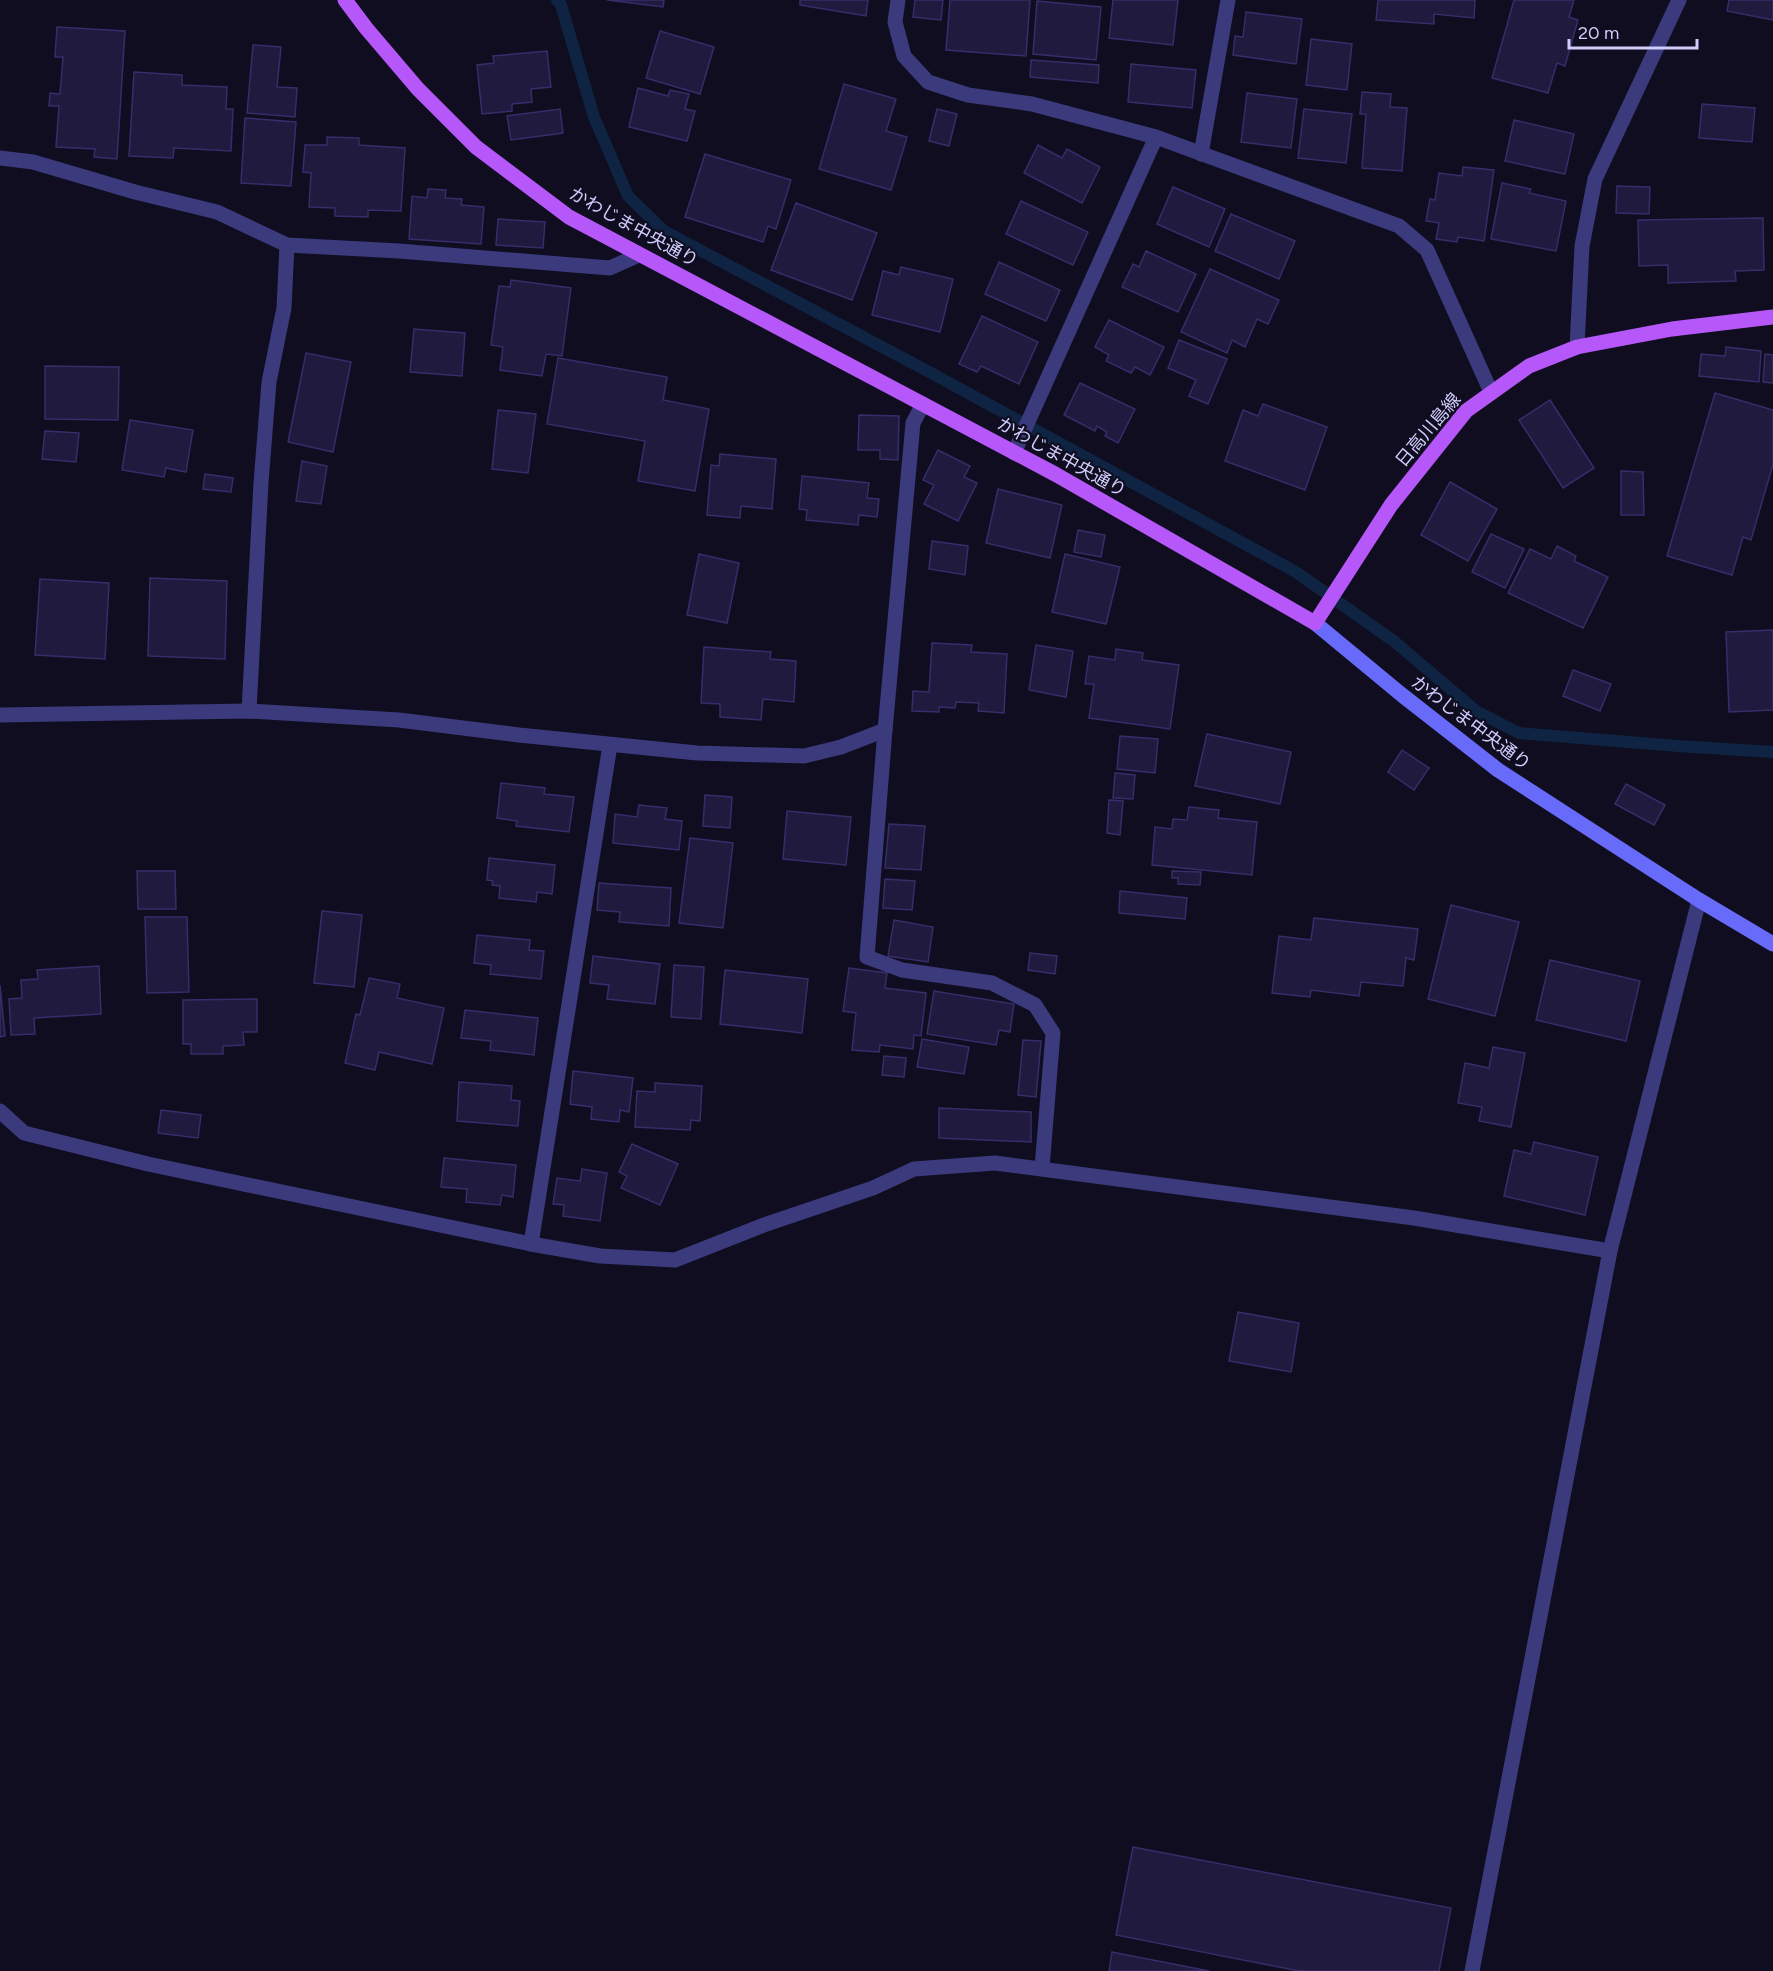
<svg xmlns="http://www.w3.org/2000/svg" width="1773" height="1971" viewBox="0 0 1773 1971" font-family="Figtree,'Noto Sans JP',sans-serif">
<rect width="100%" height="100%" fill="#0f0d1f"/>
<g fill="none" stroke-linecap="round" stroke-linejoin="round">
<!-- stream -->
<polyline stroke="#0e2442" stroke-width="12" points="557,0 561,5 594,117 628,196 664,231 933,374 1296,572 1395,642 1476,711 1519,733 1678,746 1773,752"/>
</g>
<!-- building -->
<g fill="#201a3f" stroke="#362d6a" stroke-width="1.5">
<polygon points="607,0 664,0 663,7"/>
<polygon points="800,0 868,0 866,16 800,5"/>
<polygon points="915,0 943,0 941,20 913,17"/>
<polygon points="950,0 1030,0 1026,56 946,50"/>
<polygon points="1113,0 1178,0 1173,45 1109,38"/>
<polygon points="1378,0 1475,0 1474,18 1434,14 1434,24 1376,20"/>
<polygon points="1514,0 1574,0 1569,17 1578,20 1565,66 1557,63 1548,93 1492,78"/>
<polygon points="1729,0 1773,0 1773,20 1727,11"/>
<polygon points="1037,1 1101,7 1096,60 1033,54"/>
<polygon points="1246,12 1302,19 1296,64 1233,55 1235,36 1243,37"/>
<polygon points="57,27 125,31 117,159 94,157 95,149 56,147 59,106 49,106 50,93 60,94 63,57 55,57"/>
<polygon points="660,31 714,47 700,94 646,78"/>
<polygon points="1311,39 1352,44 1347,90 1306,85"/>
<polygon points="253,45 281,47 277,87 297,88 295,117 247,113"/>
<polygon points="547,51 551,87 531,89 532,102 512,104 512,111 482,114 477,65 494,63 493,56"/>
<polygon points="1031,60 1099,65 1098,83 1030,77"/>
<polygon points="1131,64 1196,70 1192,108 1128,102"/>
<polygon points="134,72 182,75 182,85 227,87 226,109 233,109 231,151 174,148 173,158 129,156"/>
<polygon points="844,84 896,99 886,131 907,137 891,190 819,169"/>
<polygon points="638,88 668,96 670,90 689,94 685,109 695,111 687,141 629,127"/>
<polygon points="1362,92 1391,94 1390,107 1407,108 1402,171 1362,168 1366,114 1360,114"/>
<polygon points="1247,93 1297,99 1291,148 1241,142"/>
<polygon points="1702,104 1755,108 1752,142 1699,138"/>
<polygon points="560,109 563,133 511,140 507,116"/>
<polygon points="937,109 957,114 949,146 929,141"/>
<polygon points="1304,109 1352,114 1346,163 1298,158"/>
<polygon points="245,118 296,122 291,186 241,183"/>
<polygon points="1514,120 1574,134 1565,174 1505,161"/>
<polygon points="327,137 359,138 359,145 405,148 401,211 368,210 368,217 335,216 335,208 309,207 311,173 303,172 305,145 327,145"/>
<polygon points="1038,145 1062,158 1067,149 1100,167 1082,203 1024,173"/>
<polygon points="705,154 791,180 776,229 768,226 763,242 685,217"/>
<polygon points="1463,167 1494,170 1484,241 1458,237 1457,242 1436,239 1439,223 1426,221 1430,199 1435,200 1439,173 1462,176"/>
<polygon points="1502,183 1531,189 1529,193 1566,201 1556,251 1491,239"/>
<polygon points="1617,186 1650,187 1649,214 1616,213"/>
<polygon points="1173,187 1225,209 1209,247 1157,224"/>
<polygon points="428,189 446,190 445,198 462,199 461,205 484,207 481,244 409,239 412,196 427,198"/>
<polygon points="1021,201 1088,232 1073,265 1006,234"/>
<polygon points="796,203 877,233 852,300 771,270"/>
<polygon points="1231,214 1295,241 1279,279 1215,251"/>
<polygon points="1763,218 1764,270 1735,271 1736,281 1668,283 1668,265 1639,266 1638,220"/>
<polygon points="498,219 545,222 543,248 496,245"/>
<polygon points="1146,251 1196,274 1178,312 1122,287 1133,264 1139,267"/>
<polygon points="999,262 1060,290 1046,321 985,294"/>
<polygon points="901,267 953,279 940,332 872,315 883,271 899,275"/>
<polygon points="1210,269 1279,300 1268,324 1257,319 1245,347 1232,340 1227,353 1181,332"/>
<polygon points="511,280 571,288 562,356 546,354 542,376 500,370 503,347 491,345 499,286 510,287"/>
<polygon points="982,316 1038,342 1019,384 981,366 977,372 959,364"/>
<polygon points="1109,320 1164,347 1150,375 1135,367 1131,373 1106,361 1109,355 1095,347"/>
<polygon points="414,329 465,333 462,376 410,372"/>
<polygon points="1179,340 1227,359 1208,404 1189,396 1196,380 1168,368"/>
<polygon points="1726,347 1761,351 1759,382 1699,376 1701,354 1725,356"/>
<polygon points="306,353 351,362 333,452 288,442"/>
<polygon points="1765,354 1773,355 1773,383 1763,382"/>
<polygon points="558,358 667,377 663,400 709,409 695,491 638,481 645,441 547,424"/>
<polygon points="45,366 119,367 118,420 45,419"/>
<polygon points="1080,383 1135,409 1118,443 1105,436 1107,432 1097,426 1095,431 1064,415"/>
<polygon points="1715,393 1773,410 1773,464 1751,540 1743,537 1732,575 1667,556"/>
<polygon points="1550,400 1594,468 1563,488 1519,420"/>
<polygon points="1263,404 1327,427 1305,490 1225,461 1243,410 1258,416"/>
<polygon points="498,410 536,414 528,473 492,469"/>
<polygon points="859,415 899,416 898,460 880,459 880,450 858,450"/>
<polygon points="130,420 193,430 186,472 166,468 164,477 122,470"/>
<polygon points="45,431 79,433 76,462 42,459"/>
<polygon points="938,450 970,466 964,477 977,483 958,521 924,504 934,485 923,480"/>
<polygon points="720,454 776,459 772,509 741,506 740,518 707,515 711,465 719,466"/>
<polygon points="302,461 327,466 321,504 296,501"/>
<polygon points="1621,471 1643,472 1644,515 1621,515"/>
<polygon points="205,474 233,478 231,492 203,489"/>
<polygon points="802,476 869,483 867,498 879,499 877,517 859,515 858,525 806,520 807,510 799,509"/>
<polygon points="1450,482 1497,509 1468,561 1421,535"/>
<polygon points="998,489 1062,505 1050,558 986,543"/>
<polygon points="1078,530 1105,535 1101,557 1074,552"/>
<polygon points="1491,534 1524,549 1505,588 1472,572"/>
<polygon points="932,541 968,546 965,575 929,569"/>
<polygon points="1557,546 1576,556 1574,561 1608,577 1583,628 1508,593 1530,549 1551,559"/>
<polygon points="699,554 739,563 727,623 687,615"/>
<polygon points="1065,554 1120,567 1106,624 1052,612"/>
<polygon points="150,578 227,581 225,659 148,656"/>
<polygon points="40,579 109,583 105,659 35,655"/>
<polygon points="1773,630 1773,710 1729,712 1726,632"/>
<polygon points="932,643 972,645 971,652 1007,654 1004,713 978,711 979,703 956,702 955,708 939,707 939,712 912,711 913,691 929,692"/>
<polygon points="1036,645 1073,651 1066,697 1029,690"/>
<polygon points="704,647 771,652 770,659 796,661 794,702 763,699 761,720 720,717 720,704 701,703"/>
<polygon points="1116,649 1143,653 1142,660 1179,665 1170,729 1089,718 1094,684 1085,684 1089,656 1115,660"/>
<polygon points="1573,670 1611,684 1600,711 1563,696"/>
<polygon points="1207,734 1291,752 1280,804 1195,786"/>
<polygon points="1120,736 1158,739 1155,773 1117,769"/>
<polygon points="1402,750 1429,768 1414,790 1388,772"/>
<polygon points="1115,773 1135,775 1133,799 1113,798"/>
<polygon points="501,783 545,788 544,794 574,797 569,832 516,826 517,821 497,818"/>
<polygon points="1626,784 1665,805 1654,825 1615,804"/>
<polygon points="705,795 732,797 730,828 703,826"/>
<polygon points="1109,800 1123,801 1120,835 1107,833"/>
<polygon points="639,805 667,808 665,819 682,821 679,850 613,843 615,814 637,817"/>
<polygon points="1189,807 1219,810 1218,818 1257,822 1252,875 1152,865 1155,827 1172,829 1173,819 1187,820"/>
<polygon points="787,811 851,817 846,865 783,859"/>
<polygon points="889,824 925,826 921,870 885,868"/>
<polygon points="690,838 733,843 723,928 679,923"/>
<polygon points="489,858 555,865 552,894 537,892 536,902 499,898 500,886 492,885 493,881 487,880"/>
<polygon points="137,871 175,871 176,909 138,909"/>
<polygon points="1172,871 1201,872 1200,885 1178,884 1178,878 1172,878"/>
<polygon points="885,879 915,881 912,910 883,908"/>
<polygon points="599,883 671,888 669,926 619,922 620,912 597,910"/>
<polygon points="1120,891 1187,898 1185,919 1119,913"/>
<polygon points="1451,905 1519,922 1495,1016 1428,999"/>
<polygon points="322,911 362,915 354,987 314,983"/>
<polygon points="145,917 187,917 189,992 147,993"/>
<polygon points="1314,918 1418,929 1414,960 1406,958 1403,986 1361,982 1359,996 1311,990 1310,997 1272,993 1279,936 1311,940"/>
<polygon points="894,920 933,927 928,962 888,956"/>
<polygon points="477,935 530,940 529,950 544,951 541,979 490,974 491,965 474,963"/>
<polygon points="1030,953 1057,956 1055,974 1028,970"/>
<polygon points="593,956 660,964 655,1004 607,999 609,985 590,983"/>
<polygon points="1550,960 1640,981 1626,1041 1536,1020"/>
<polygon points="674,965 704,967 701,1019 671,1017"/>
<polygon points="99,966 101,1014 34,1018 35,1034 11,1035 9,999 22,998 21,980 38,979 37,970"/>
<polygon points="849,968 887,973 885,988 926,993 921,1036 914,1035 913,1049 880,1045 879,1052 852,1050 856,1013 843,1011"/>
<polygon points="725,970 808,979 802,1033 720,1024"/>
<polygon points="369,978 400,984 397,998 444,1008 432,1064 379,1052 375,1070 345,1063 356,1014 360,1015"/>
<polygon points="0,985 5,1036 0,1037"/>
<polygon points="934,991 1014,1004 1010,1032 999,1030 996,1045 927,1034"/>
<polygon points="257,999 257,1032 243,1032 244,1045 223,1046 223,1054 191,1054 191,1044 183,1044 183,1000"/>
<polygon points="465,1010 538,1018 534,1055 490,1050 491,1041 461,1038"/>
<polygon points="922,1039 969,1047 964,1074 917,1067"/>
<polygon points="1023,1040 1041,1041 1036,1097 1018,1095"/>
<polygon points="1493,1047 1525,1053 1511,1127 1479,1121 1482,1107 1458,1103 1465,1063 1489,1068"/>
<polygon points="884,1056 906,1058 904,1077 882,1075"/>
<polygon points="573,1071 633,1078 629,1112 620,1110 619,1122 591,1119 592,1107 570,1104"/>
<polygon points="459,1082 512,1086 511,1100 520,1101 518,1126 457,1121"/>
<polygon points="655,1083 702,1086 700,1121 691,1120 690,1130 635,1127 637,1091 655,1092"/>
<polygon points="939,1108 1031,1112 1031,1142 939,1138"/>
<polygon points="161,1110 201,1115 198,1138 158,1133"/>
<polygon points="1534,1142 1598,1157 1585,1215 1504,1196 1514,1150 1531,1154"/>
<polygon points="632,1144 678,1164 660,1205 621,1188 627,1176 619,1172"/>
<polygon points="444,1158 516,1165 513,1197 502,1195 500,1205 466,1202 467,1189 441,1187"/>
<polygon points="582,1169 607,1173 600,1221 563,1216 564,1205 553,1204 557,1178 580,1181"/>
<polygon points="1238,1312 1299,1323 1291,1372 1229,1361"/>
<polygon points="1133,1847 1451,1908 1439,1971 1299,1971 1116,1935"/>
<polygon points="1112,1952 1209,1971 1109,1971"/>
</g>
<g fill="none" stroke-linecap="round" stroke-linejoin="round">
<!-- lane -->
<g stroke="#3a3a7c" stroke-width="15">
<polyline points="1201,154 1228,0"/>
<polyline points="1014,453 1156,137"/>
<polyline points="885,730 867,957 902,970 992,983 1035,1005 1053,1033 1042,1168"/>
</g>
<!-- street -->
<g stroke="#3a3a7c" stroke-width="15">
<polyline points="898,0 895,22 904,56 928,82 968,95 1032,104 1156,137 1399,226 1427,250 1491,392"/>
<polyline points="0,158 33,162 135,192 217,212 287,245 399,251 610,268 639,255"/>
<polyline points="1577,347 1582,246 1595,179 1679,0"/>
<polyline points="249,711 261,483 269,382 284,308 287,245"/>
<polyline points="0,715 249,711 399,720 519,735 697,753 804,756 841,747 885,730 913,423 923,404"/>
<polyline points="0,1111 24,1133 148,1164 531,1244 600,1256 675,1260 764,1225 873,1188 914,1169 995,1163 1414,1218 1610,1251"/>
<polyline points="531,1244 610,745"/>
<polyline points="1472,1971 1610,1251 1699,900"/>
</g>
<!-- secondary -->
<polyline stroke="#686bfa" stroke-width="15" points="1315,623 1402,695 1498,770 1699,900 1773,944"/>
<!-- primary -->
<polyline stroke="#b658f9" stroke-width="15" points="345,0 366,28 418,89 476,147 569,217 1055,474 1315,623 1391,505 1466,411 1529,366 1577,347 1672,329 1773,317"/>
</g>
<g text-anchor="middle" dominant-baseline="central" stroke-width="4.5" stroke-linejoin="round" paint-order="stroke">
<!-- street labels -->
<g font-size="18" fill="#d0cdfd" stroke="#0f0d1f">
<text transform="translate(634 227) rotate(29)">かわじま中央通り</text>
<text transform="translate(1428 430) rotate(-50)">日高川島線</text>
<text transform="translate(1062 457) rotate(29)">かわじま中央通り</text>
<text transform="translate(1471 723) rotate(37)">かわじま中央通り</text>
</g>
</g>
<!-- scale -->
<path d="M1569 39v9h128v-9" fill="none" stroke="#d0cdfd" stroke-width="3"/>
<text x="1578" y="39" font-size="18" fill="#d0cdfd" stroke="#0f0d1f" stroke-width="4.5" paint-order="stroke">20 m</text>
</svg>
